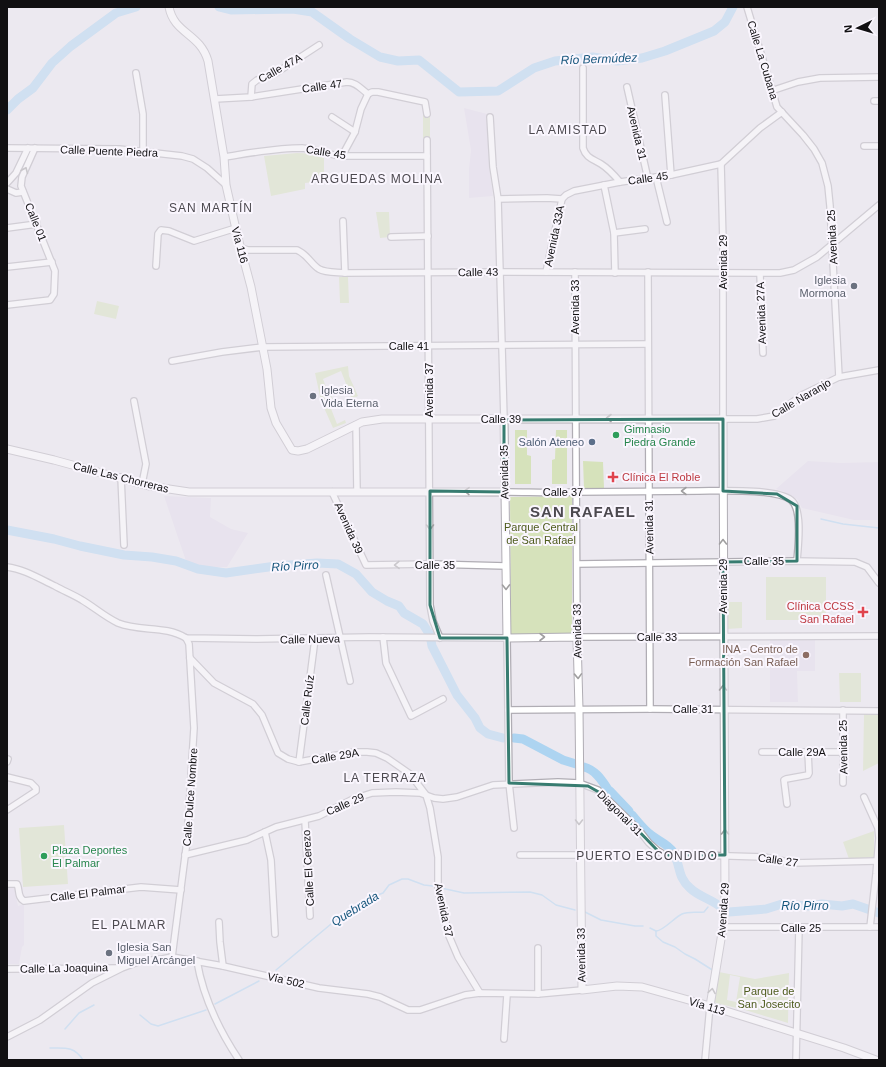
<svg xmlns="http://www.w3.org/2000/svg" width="886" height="1067" viewBox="0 0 886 1067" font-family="Helvetica,sans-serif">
<rect width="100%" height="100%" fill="#ece9f0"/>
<!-- built -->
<g fill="#e2dcea">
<polygon points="464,108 487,114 490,174 493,196 469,198 469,169 471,150"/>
<polygon points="808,461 841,463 879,462 879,520 854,520 802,508 797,499 785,492 776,489"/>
<polygon points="164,496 211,498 210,517 231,529 248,533 227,567 200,567 186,561"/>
<polygon points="815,639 815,671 797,671 798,702 770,702 770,640"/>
<polygon points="7,887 14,887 18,906 24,904 24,945 22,947 19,964 7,964"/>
</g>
<!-- green -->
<g fill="#d6e2bb" fill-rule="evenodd">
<rect x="423" y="114" width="7" height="24"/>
<polygon points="297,153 324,154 324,181 305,183 305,189 271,196 264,156"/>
<polygon points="376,212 389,212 390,237 380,238"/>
<polygon points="339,277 348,277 349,303 340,303"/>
<polygon points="97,301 119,306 116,319 94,314"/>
<polygon points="348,366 349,376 358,396 352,399 341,371 323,379 329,395 331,395 335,404 330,406 337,424 345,420 346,423 333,428 321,401 315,373"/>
<polygon points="515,430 527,430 527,455 531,456 531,484 515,484"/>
<polygon points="556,430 567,430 567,484 552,484 552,460 555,459"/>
<polygon points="583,461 603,462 604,488 584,488"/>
<polygon points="572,496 572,634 511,635 510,497"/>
<rect x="766" y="577" width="60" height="43"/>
<polygon points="726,602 742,602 742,628 727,629"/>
<polygon points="839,673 861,673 861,702 840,702"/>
<polygon points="864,714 879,714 879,763 863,771"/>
<polygon points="64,825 68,884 23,887 19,828"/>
<polygon points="874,831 874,857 849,859 843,842"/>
<path d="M719 972 755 979 789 973 788 1023 745 1010 716 1003 714 1001ZM730 975 740 977 736 1002 727 1000Z"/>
</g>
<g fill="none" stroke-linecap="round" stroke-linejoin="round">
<!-- stream -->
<g stroke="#add4f1" stroke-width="1.5">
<polyline points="821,519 843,524 879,528"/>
<polyline points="441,888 464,893 530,892 542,895 556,905 575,910"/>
<polyline points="713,904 716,903"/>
<polyline points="585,912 601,920 635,926 643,926"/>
<path d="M650 928C652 929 654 930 656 931 662 932 675 917 682 914 689 911 697 913 704 912L708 907"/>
<polyline points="656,931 656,936 663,942 675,947 685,954 695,959 714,971"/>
<polyline points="276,970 337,919 351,913 370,898 383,893 389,885 402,879 408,879 424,885 433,886"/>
<polyline points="215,1004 259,981"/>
<polyline points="140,1015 151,1024 158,1026 206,1010"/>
<polyline points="65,1029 79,1013 94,1005"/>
<path d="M50 1048C65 1048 74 1046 83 1060"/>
</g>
<!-- river -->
<g stroke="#add4f1" stroke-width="9">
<polyline points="219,7 231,10 293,9 312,12 350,39 380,57 398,61 419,60 459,92 498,91 534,68 555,61 593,57 617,61 642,58 665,51 714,31 725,22 733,7"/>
<polyline points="7,110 18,99 33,88 52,63 71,46 116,13 136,7"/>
<polyline points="7,530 54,539 80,546 124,555 152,557 176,561 198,569 226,573 276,566 317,563 338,564 356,574 372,592 387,601 399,606 404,613 423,624 430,635 432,646 457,695 475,718 480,728 488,734 503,738"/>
<polyline points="514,738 523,739 563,760 576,764"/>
<path d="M584 767C595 770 601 779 607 788"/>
<polyline points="610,791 629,811"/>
<path d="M632 815C638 822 644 830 651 835 658 841 668 844 673 852 681 865 677 877 690 888 699 897 712 899 722 908"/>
<polyline points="729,912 766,909 782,904 809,906 822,904 842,906 853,904 879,913"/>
</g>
<defs>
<g id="minor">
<polyline points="747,7 777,107 803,135 814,149 822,163 828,186 830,206 839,377"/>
<path d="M583 68V148C586 158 593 159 601 164 609 169 615 176 620 182"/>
<polyline points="136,73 143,114 143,151"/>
<polyline points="627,87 648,179"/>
<polyline points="771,91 798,82 820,78 879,77"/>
<polyline points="368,94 372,92 378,92 425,102 427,114"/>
<polyline points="665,95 671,175"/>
<polyline points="251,97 252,84 257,80 276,73 319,45"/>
<path d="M215 99 251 97 347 82C356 82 361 89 368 94"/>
<polyline points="874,101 879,101"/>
<polyline points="332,117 355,132"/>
<polyline points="490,117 493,167 498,199 504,420"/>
<polyline points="427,140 430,605 433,621 440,638"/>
<polyline points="864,146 879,146"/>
<polyline points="7,148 119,149 182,156 193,159 207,168 226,185"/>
<polyline points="342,156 355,132 361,109 368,94"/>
<path d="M224 157C250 153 276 148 302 148 316 149 328 155 342 156H427"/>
<polyline points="721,164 723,243 723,419 757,419 774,416 802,395 839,377 879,370"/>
<polyline points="656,177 667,222"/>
<polyline points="7,183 16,173 28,148"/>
<polyline points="604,185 614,233 615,273"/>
<polyline points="7,189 16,193 23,192"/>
<polyline points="498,199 547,198 562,199 566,195 574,191 620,182 671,175 721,164 760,128 782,112"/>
<polyline points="343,221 345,273"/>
<polyline points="7,228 37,224"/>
<polyline points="614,233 645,229"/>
<polyline points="391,237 428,236"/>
<path d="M241 248 248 250H297C308 255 311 264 319 269 326 273 337 272 345 273L501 272 780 273 794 270 817 257 879 205"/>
<polyline points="156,266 158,234 161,230 169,231 194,241 236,228"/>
<polyline points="7,267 52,262"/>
<polyline points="546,272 562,199"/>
<polyline points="575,272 577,637 879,636"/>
<polyline points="648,272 650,709"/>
<polyline points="760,274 763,353"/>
<polyline points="7,305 50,300 54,294 55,271 21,186 22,177 35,148"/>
<polyline points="172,361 222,352 263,347 648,344"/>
<polyline points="134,401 146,464 142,484"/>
<polyline points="356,425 357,491"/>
<polyline points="121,477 124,545"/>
<polyline points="332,492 366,565 430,564 506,566"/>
<path d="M504 492C529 492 553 493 577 492 618 492 658 491 699 491 719 491 776 488 791 500 803 509 798 547 797 561"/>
<polyline points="577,564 795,561 855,562 867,567 879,583"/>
<path d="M7 567C24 569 40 579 55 586 64 591 74 595 82 600 94 607 105 617 118 623 140 632 165 625 186 638L257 639 369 637 507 638 509 783 514 828"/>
<polyline points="326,575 350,681"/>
<polyline points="383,637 386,663 411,716 443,699"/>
<polyline points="190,658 214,683 253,704 262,715 278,753 288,759 299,762 354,752 367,752 376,753 387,758 410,774 426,795 430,808 438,857 438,890 449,936 458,957 480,993"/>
<polyline points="508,710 650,709 879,711"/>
<polyline points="843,710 843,783"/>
<polyline points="762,752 843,752"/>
<polyline points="7,762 8,759"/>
<polyline points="299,762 315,639"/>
<polyline points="7,777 31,783 36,788 36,791 7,810"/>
<polyline points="864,797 878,828 879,838 876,874 870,927"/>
<polyline points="787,804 784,780 786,779 808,775 809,773 808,752"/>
<polyline points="305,821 310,916"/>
<polyline points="265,832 271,860 275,934"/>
<polyline points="185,855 247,840 276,827 319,816 353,799 372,793 396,792 420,793 434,798 443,799 457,797 493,785 558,782 579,783 598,790 638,829 649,843 658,851 663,854 764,857 793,863 877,861"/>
<polyline points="520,855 580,855"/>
<path d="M7 884H17C20 890 17 897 24 901L141 887 181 890"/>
<polyline points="219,922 220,942 223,966"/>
<polyline points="723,927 879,927"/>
<polyline points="172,957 187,841 194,728 189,644 186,638"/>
<path d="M197 961C203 997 219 1030 239 1060"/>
<polyline points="7,969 120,968"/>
<polyline points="538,994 538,948"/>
<polyline points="7,1037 40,1020 92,983 122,968 138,962 152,960 162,959 172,957 223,966 319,988 368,994 380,997 408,1010 420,1010 465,995 480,993 538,994 582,990"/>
<polyline points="504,1039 507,995"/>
<polyline points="705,1060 710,1006"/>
<polyline points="796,1060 799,928"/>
</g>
<g id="major">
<path d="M169 7C174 34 200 33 208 61L224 157 226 185 238 238 251 287 267 369 271 408 276 423 292 450 298 451 307 449 362 422 382 419H723L725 904 723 927 710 1006"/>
<polyline points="504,420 507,638 577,637 579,709 582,990 617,986 642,987 710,1006 844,1048 876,1060"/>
<polyline points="7,449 54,460 149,486 189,492 504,492"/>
</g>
</defs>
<!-- minor casing -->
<use href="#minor" stroke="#b0adb4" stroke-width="8"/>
<!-- major casing -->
<use href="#major" stroke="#b0adb4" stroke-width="9"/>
<!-- minor -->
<use href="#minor" stroke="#fff" stroke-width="5.5"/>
<!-- major -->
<use href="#major" stroke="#fff" stroke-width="7"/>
</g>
<!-- one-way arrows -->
<defs><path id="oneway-chevron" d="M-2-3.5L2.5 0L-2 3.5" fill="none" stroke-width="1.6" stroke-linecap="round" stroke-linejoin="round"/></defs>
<g stroke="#a09fa0">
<use href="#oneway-chevron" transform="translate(25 170) rotate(-67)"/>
<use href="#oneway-chevron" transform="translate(609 418) rotate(180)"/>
<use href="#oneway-chevron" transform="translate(467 491) rotate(-179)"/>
<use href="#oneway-chevron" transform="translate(684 491) rotate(180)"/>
<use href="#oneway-chevron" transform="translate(430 527) rotate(90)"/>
<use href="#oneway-chevron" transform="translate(723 542) rotate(-90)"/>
<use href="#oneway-chevron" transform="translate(397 565) rotate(179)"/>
<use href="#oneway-chevron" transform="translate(506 587) rotate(89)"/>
<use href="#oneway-chevron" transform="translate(542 637)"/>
<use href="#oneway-chevron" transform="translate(578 676) rotate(88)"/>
<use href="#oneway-chevron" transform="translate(723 688) rotate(-90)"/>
<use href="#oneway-chevron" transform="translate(579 822) rotate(90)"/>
<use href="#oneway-chevron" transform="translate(725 832) rotate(-90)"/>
<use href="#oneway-chevron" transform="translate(712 991) rotate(-81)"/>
</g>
<!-- marked area -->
<path d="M0 0H886V1067H0ZM723 419V491L777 494 797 506V561L723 562 725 855H668L658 851 604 795 588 786 509 783 507 638H440L430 605V491L504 492V420Z" fill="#ece9f0" fill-opacity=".55" fill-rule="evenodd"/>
<path fill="none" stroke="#377c70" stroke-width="3" stroke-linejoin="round" d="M723 419V491L777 494 797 506V561L723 562 725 855H668L658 851 604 795 588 786 509 783 507 638H440L430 605V491L504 492V420Z"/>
<!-- markers -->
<g fill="#6b7280" stroke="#faf6fe" stroke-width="1.5">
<circle cx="854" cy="286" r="4"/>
<circle cx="313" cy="396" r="4"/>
<circle cx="109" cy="953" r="4"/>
</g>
<g fill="#2e9e5b" stroke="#faf6fe" stroke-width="1.5">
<circle cx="616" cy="435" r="4"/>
<circle cx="44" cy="856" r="4"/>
</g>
<circle fill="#5c6f8a" stroke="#faf6fe" stroke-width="1.5" cx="592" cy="442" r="4"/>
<g fill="#e0444e" stroke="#faf6fe" stroke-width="1.5">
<path d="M611 471h4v4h4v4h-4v4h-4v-4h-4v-4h4z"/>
<path d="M861 606h4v4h4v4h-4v4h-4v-4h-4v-4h4z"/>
</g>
<circle fill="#8d6e63" stroke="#faf6fe" stroke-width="1.5" cx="806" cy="655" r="4"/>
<g text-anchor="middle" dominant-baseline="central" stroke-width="4" stroke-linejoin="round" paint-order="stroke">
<!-- street labels -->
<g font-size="11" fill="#111012" stroke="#faf6fe">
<text transform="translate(763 60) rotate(73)">Calle La Cubana</text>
<text transform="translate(280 68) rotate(-29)">Calle 47A</text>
<text transform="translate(322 86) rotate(-8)">Calle 47</text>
<text transform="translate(637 133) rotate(77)">Avenida 31</text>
<text transform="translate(109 151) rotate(2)">Calle Puente Piedra</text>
<text transform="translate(326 152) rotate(9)">Calle 45</text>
<text transform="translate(648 178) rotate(-8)">Calle 45</text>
<text transform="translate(36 222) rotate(68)">Calle 01</text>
<text transform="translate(554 236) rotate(-78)">Avenida 33A</text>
<text transform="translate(832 237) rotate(-93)">Avenida 25</text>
<text transform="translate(240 245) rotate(75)">Vía 116</text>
<text transform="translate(723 262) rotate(-90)">Avenida 29</text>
<text transform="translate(478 272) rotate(-1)">Calle 43</text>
<text transform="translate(575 307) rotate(-90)">Avenida 33</text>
<text transform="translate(761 313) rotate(-92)">Avenida 27A</text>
<text x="409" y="346">Calle 41</text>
<text transform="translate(429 390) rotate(-90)">Avenida 37</text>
<text transform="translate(801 398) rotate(-30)">Calle Naranjo</text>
<text x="501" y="419">Calle 39</text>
<text transform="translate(504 472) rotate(-91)">Avenida 35</text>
<text transform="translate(121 477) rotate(14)">Calle Las Chorreras</text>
<text x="563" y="492">Calle 37</text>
<text transform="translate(649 527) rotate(-91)">Avenida 31</text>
<text transform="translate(349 528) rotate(66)">Avenida 39</text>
<text x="764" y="561">Calle 35</text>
<text x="435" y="565">Calle 35</text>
<text transform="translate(723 586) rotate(-90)">Avenida 29</text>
<text transform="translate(577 631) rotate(-91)">Avenida 33</text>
<text x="657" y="637">Calle 33</text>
<text transform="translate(310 639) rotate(-1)">Calle Nueva</text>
<text transform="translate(307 700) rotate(-83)">Calle Ruíz</text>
<text x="693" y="709">Calle 31</text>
<text transform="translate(843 747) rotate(-91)">Avenida 25</text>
<text x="802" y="752">Calle 29A</text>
<text transform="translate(335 756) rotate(-9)">Calle 29A</text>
<text transform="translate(190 797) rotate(-86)">Calle Dulce Nombre</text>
<text transform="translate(345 804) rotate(-24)">Calle 29</text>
<text transform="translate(620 813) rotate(45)">Diagonal 31</text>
<text transform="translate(778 860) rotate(8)">Calle 27</text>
<text transform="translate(308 868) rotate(-93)">Calle El Cerezo</text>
<text transform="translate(88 893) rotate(-7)">Calle El Palmar</text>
<text transform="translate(444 910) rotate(78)">Avenida 37</text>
<text transform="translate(723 910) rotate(-86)">Avenida 29</text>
<text x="801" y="928">Calle 25</text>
<text transform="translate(581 955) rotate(-91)">Avenida 33</text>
<text transform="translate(64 968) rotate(-1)">Calle La Joaquina</text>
<text transform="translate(286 980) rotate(13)">Vía 502</text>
<text transform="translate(707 1006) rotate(17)">Vía 113</text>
</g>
<!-- worship labels -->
<g font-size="11" fill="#5b616d" stroke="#faf6fe" text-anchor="start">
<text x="846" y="280" text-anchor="end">Iglesia<tspan x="846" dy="13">Mormona</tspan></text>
<text x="321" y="390">Iglesia<tspan x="321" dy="13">Vida Eterna</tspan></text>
<text x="117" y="947">Iglesia San<tspan x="117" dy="13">Miguel Arcángel</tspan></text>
</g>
<!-- leisure labels -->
<g font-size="11" fill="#27864d" stroke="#faf6fe" text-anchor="start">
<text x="624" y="429">Gimnasio<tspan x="624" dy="13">Piedra Grande</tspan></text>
<text x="52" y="850">Plaza Deportes<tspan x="52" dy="13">El Palmar</tspan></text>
</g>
<!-- service labels -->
<g font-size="11" fill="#4e5e75" stroke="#faf6fe" text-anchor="end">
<text x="584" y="442">Salón Ateneo</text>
</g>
<!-- health labels -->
<g font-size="11" fill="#be3a42" stroke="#faf6fe" text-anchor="start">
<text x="622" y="477">Clínica El Roble</text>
<text x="854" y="606" text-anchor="end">Clínica CCSS<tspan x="854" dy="13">San Rafael</tspan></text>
</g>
<!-- park labels -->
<g font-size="11" fill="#4e5c1d" stroke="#faf6fe">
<text x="541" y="527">Parque Central<tspan x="541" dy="13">de San Rafael</tspan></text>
<text x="769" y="991">Parque de<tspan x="769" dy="13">San Josecito</tspan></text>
</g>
<!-- education labels -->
<g font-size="11" fill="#785e54" stroke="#faf6fe" text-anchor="end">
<text x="798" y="649">INA - Centro de<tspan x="798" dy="13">Formación San Rafael</tspan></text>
</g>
<!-- water labels -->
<g font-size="12" font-style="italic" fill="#16567c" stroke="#faf6fe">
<text transform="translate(599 59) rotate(-2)">Río Bermúdez</text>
<text transform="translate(295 566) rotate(-3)">Río Pirro</text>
<text x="805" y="906">Río Pirro</text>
<text transform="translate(355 909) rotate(-32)">Quebrada</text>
</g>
<!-- neighbourhood labels -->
<g font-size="12" letter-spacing="1" fill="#4c494f" stroke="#faf6fe">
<text x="568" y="130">LA AMISTAD</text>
<text x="377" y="179">ARGUEDAS MOLINA</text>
<text x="211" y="208">SAN MARTÍN</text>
<text x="385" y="778">LA TERRAZA</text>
<text x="647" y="856">PUERTO ESCONDIDO</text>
<text x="129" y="925">EL PALMAR</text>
</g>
<!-- district labels -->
<g font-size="15" font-weight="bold" letter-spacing="1" fill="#4c494f" stroke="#faf6fe">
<text x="583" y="511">SAN RAFAEL</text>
</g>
</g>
<!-- border -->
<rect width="886" height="1067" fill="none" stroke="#111012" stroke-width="16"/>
<!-- north arrow -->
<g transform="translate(858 28) rotate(265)" stroke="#faf6fe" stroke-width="3" paint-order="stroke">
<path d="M0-3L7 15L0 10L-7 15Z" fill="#111012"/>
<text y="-6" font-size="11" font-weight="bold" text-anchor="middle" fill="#111012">N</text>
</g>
</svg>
